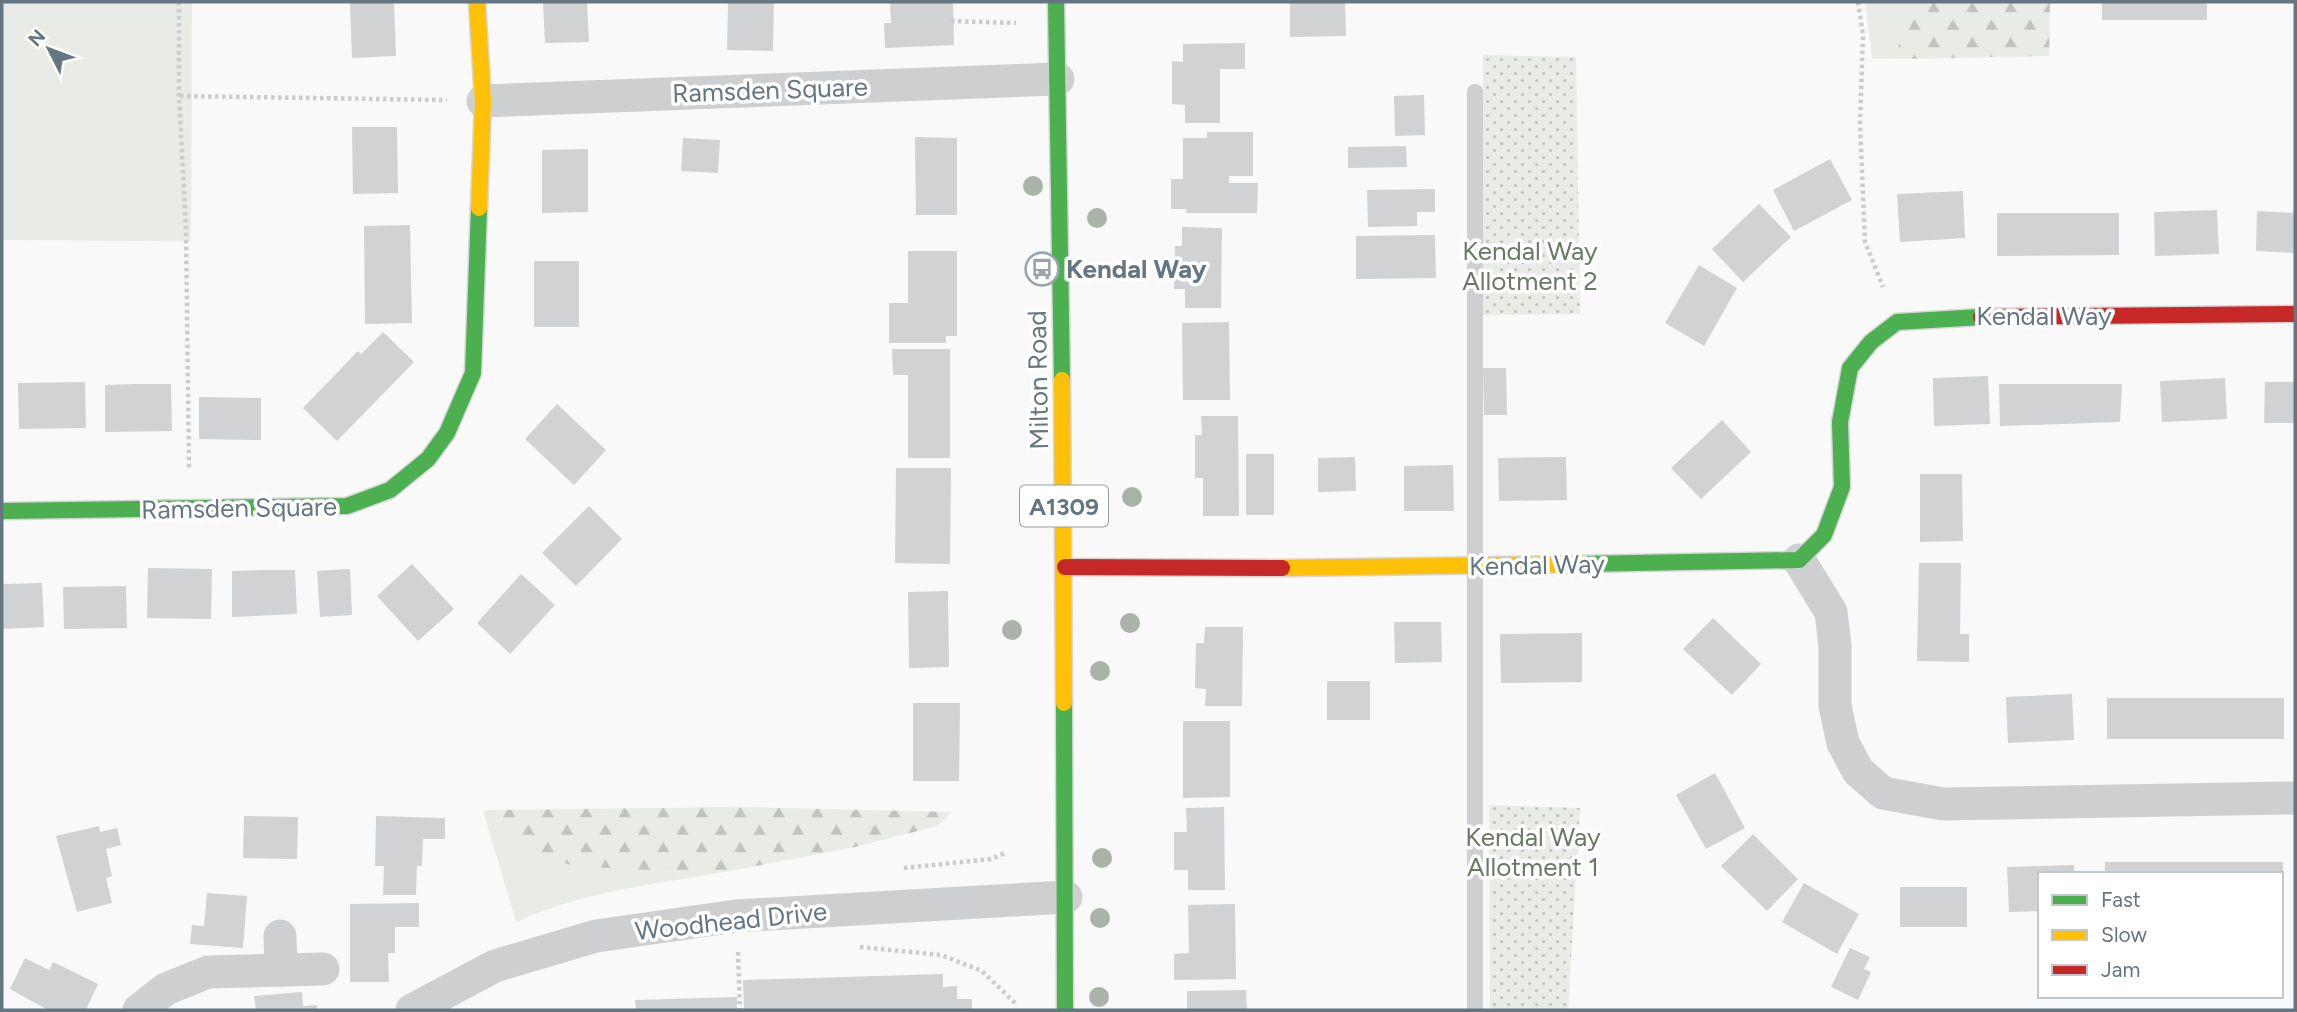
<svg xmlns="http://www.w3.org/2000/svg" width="2297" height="1012" viewBox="0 0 2297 1012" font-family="Figtree,sans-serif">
<defs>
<pattern id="forest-firs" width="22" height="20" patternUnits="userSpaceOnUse" patternTransform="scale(1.75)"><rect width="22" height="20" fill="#e8ebe6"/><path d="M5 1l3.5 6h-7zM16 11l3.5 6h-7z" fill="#c0c3c0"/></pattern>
<pattern id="garden-dots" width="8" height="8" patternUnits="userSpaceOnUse" patternTransform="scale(1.75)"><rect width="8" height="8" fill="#e8ebe6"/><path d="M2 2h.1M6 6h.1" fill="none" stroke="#c0c3c0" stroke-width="1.8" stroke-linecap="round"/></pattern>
</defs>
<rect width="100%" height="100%" fill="#f9f9f9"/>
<!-- green -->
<g fill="#e8ebe6">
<polygon points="2,2 192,2 191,241 2,240"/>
<polygon points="1865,2 2050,2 2049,56 1872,59"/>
<path d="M483 810 535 855 575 866 714 874C646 885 580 893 516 922Z"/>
</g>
<!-- forest -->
<g fill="url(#forest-firs)">
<polygon points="1904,2 2050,2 2049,56 1897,59"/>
<polygon points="738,807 952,812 937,826 855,847 714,874 575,866 535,855 483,810"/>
</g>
<!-- garden -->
<g fill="url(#garden-dots)">
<polygon points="1483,55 1576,57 1580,314 1482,315"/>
<polygon points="1489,805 1580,808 1568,1010 1490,1010"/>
</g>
<!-- building -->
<g fill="#d0d2d3">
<polygon points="350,2 394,2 396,56 352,58"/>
<polygon points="543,2 587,2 589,42 545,43"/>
<polygon points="728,2 774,2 773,51 727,50"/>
<polygon points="890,2 953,2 954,45 885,48 884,23 891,23"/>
<polygon points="1290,2 1345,2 1346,36 1290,37"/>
<rect x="2102" y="2" width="105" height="18"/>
<polygon points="1245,43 1245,69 1220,69 1220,123 1185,123 1185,105 1172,104 1172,61 1183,62 1183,44"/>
<polygon points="1424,95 1425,135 1395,136 1394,96"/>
<polygon points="352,127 397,127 398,193 353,194"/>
<polygon points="1207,132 1253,132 1253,176 1229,176 1229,183 1258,183 1257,213 1186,213 1187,209 1171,209 1171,179 1183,179 1183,138 1207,138"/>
<polygon points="915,137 957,138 957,215 916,215"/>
<polygon points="683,138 720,140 718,173 681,171"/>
<polygon points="1406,146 1407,167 1348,168 1348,147"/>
<polygon points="588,149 588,212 542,213 542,150"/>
<polygon points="1830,159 1852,200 1794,231 1773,190"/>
<polygon points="1435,189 1435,212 1417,212 1417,226 1368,227 1367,190"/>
<polygon points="1963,191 1965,238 1900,242 1897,194"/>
<polygon points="1759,204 1791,237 1743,282 1712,249"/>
<polygon points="2217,210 2219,254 2155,256 2154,212"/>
<polygon points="2257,211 2295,213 2295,253 2256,251"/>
<polygon points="1997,213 2119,213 2119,255 1997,256"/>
<polygon points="410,225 412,323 365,324 364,226"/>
<polygon points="1182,227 1222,228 1221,308 1185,308 1185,289 1174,289 1175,246 1182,246"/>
<polygon points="1435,235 1436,278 1356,279 1356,236"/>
<polygon points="908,251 957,251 957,336 946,336 946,343 889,343 889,303 908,303"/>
<rect x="534" y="261" width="45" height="66"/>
<polygon points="1699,265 1737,288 1704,346 1665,323"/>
<polygon points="1229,322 1230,400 1183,400 1182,323"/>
<polygon points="383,332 414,362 337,441 303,408 358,351 361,354"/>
<polygon points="892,349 950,349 950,458 908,458 908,375 893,375"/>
<polygon points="1483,368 1506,368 1507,415 1484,415"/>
<polygon points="1988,376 1990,424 1934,426 1933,378"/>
<polygon points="2225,378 2227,419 2162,422 2160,381"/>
<polygon points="85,382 86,428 19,429 18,383"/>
<polygon points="2265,382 2295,382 2295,423 2264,423"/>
<polygon points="138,384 171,384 172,431 105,432 105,385"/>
<polygon points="1999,384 2122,384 2120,422 2000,426"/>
<polygon points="199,397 261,398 261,440 199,439"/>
<polygon points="557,404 606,450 574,485 525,439"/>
<polygon points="1201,416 1238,416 1239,516 1203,516 1203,478 1195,478 1195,435 1202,435"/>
<polygon points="1722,420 1751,452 1701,499 1671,468"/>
<rect x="1246" y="454" width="28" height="61"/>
<polygon points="1355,457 1356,491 1318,492 1318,458"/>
<polygon points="1566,457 1567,500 1499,501 1498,458"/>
<polygon points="1453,465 1454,511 1404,511 1404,466"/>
<polygon points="896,468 951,468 950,564 895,563"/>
<polygon points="1920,474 1962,474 1963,541 1920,542"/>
<polygon points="589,506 622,539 576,586 542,553"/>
<polygon points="1919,563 1961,563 1960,634 1969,634 1969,662 1917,661"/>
<polygon points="412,564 454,609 418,641 377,596"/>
<polygon points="148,568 212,569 211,619 147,618"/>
<polygon points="350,569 352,615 320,617 317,571"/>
<polygon points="263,570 295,570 297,614 232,617 232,571"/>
<polygon points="521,574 555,605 510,654 477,623"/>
<polygon points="42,583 44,627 2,629 2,584"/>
<polygon points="126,586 127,628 64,629 63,587"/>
<polygon points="948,591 949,667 909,668 908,592"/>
<polygon points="1713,618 1761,664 1732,695 1683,649"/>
<polygon points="1394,622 1441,622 1442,662 1395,663"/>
<polygon points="1205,627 1243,627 1242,706 1205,706 1206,689 1195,688 1196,643 1204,643"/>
<polygon points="1582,633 1582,682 1501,683 1500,634"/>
<rect x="1327" y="681" width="43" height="39"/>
<polygon points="2072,694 2074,740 2008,743 2006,697"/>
<rect x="2107" y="698" width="177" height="41"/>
<polygon points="913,703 960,703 959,781 913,781"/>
<polygon points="1183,721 1230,721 1230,797 1183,798"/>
<polygon points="1715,773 1745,828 1706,849 1676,795"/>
<polygon points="1224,807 1225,890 1188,890 1188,870 1174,870 1174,832 1187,832 1186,808"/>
<polygon points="244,816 298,817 297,859 243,858"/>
<polygon points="376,816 445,818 445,839 423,839 422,866 417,866 416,895 383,895 384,866 375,866"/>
<polygon points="99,826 100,832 117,828 121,845 106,849 112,876 106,878 112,903 77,912 56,836"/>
<polygon points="1753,834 1798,879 1767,911 1721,866"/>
<rect x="2105" y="862" width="178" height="12"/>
<polygon points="2074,865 2074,874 2040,874 2040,911 2009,912 2007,867"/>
<polygon points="1804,883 1859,914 1837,954 1782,922"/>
<rect x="1900" y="887" width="67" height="40"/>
<polygon points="207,893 247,896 243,948 190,944 192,925 204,926"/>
<polygon points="419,903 419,927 395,927 395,953 388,953 389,982 350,982 350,904"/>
<polygon points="1235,904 1236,979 1174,980 1174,954 1189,953 1188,905"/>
<polygon points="1850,948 1870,957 1864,969 1871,972 1858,1000 1831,987"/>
<polygon points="25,958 49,970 53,962 98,984 86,1010 48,1010 10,989"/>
<polygon points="943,974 943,987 957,986 957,999 972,999 972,1010 744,1010 743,980"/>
<polygon points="1246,990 1247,1010 1187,1010 1187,991"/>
<polygon points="302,992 303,1006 317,1005 317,1010 256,1010 254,996"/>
<polygon points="737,997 737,1010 636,1010 635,1000"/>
</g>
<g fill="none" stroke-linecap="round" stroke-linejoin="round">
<defs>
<g id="fast">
<polyline points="1056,2 1062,380"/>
<polyline points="2,511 347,506 390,490 428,459 447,433 473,373 479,208"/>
<polyline points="1582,564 1799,560 1824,535 1842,487 1840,422 1850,368 1871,342 1897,322 1981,317"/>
<polyline points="1064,703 1065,1010"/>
</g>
<g id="slow">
<polyline points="477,2 483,101 479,208"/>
<polyline points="1062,380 1064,703"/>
<polyline points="1282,568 1582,564"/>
</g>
<g id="jam">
<polyline points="1981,317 2295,314"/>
<polyline points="1065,567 1282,568"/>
</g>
</defs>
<!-- fast casing -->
<use href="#fast" stroke="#d5d6d7" stroke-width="19"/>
<!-- slow casing -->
<use href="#slow" stroke="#d5d6d7" stroke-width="19"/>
<!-- jam casing -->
<use href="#jam" stroke="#d5d6d7" stroke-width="19"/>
<!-- path -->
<g stroke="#cbcccd" stroke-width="4.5" stroke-dasharray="3.5 3.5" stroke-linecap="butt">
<polyline points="179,2 179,96 186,229 189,470"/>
<polyline points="1858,2 1863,35 1860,123 1865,242 1883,287"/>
<polyline points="951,21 1016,23"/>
<polyline points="180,96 447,100"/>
<polyline points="904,868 991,859 1005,853"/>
<polyline points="860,947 941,955 982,971 1017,1005"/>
<polyline points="738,952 740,1010"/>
</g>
<!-- lane -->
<polyline stroke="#cecfd0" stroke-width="16" points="1475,1010 1475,92"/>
<!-- street -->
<g stroke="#cecfd0" stroke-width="33">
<polyline points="483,101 1058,79"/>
<polyline points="1799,560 1831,612 1835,646 1835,706 1843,743 1858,771 1883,793 1943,804 2295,798"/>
<polyline points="280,936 281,970"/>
<polyline points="139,1010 166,989 208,972 323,969"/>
<polyline points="412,1010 495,966 596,936 736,916 1066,897"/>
</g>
<!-- fast -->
<use href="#fast" stroke="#4caf50" stroke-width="16"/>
<!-- slow -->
<use href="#slow" stroke="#ffc107" stroke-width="16"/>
<!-- jam -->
<use href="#jam" stroke="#c62828" stroke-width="16"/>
</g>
<!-- trees -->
<g fill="#a9b3a7">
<circle cx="1033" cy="186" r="10"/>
<circle cx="1097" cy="218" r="10"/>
<circle cx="1132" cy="497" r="10"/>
<circle cx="1130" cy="623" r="10"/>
<circle cx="1012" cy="630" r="10"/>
<circle cx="1100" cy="671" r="10"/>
<circle cx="1102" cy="858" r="10"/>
<circle cx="1100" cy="918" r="10"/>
<circle cx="1099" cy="997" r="10"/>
</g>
<!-- icons -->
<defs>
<symbol id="bus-ring" viewBox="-11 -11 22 22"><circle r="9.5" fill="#fff" stroke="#99a4ac" stroke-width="1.5"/><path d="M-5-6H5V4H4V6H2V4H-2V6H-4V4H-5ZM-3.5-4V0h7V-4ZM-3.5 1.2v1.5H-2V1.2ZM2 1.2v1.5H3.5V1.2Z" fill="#99a4ac"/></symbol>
</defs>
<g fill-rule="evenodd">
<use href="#bus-ring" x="1023" y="250" width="38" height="38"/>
</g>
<g text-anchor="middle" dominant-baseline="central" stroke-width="7" stroke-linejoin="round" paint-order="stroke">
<!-- shield labels -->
<rect fill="#fff" stroke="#939fa8" stroke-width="2" x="1020" y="485.5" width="88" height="41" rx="5"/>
<g font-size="24" font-weight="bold" fill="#657683">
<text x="1064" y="506">A1309</text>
</g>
<!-- street labels -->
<g font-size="26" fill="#657683" stroke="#fff">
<text transform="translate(770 90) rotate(-2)">Ramsden Square</text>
<text x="2044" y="316">Kendal Way</text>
<text transform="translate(1038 380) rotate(-91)">Milton Road</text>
<text transform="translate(239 508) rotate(-1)">Ramsden Square</text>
<text transform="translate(1537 565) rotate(-1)">Kendal Way</text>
<text transform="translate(731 921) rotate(-6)">Woodhead Drive</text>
</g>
<!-- park labels -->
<g font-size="26" fill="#687a64" stroke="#fff">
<text x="1530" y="251">Kendal Way<tspan x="1530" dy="30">Allotment 2</tspan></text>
<text x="1533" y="837">Kendal Way<tspan x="1533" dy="30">Allotment 1</tspan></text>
</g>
<!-- poi labels -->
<g font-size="26" font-weight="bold" fill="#657683" stroke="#fff" text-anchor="start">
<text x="1066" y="269">Kendal Way</text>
</g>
</g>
<!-- border -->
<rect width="2297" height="1012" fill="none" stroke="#657683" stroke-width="7"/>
<!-- legend -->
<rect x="2038" y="872" width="245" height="126" fill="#ffffff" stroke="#c1c8cd" stroke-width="2"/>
<rect x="2052" y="895" width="35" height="10" fill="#4caf50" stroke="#c1c8cd" stroke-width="2"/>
<text x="2101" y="907" font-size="21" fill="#657683">Fast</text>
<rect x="2052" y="930" width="35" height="10" fill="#ffc107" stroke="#c1c8cd" stroke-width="2"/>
<text x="2101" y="942" font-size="21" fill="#657683">Slow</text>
<rect x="2052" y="965" width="35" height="10" fill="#c62828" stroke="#c1c8cd" stroke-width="2"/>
<text x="2101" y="977" font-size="21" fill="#657683">Jam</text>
<!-- north arrow -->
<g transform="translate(49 49) rotate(312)" stroke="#ffffff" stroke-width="5" paint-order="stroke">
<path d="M0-5L12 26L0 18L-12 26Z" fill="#657683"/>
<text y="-10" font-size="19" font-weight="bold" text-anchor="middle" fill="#657683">N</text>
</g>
</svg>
